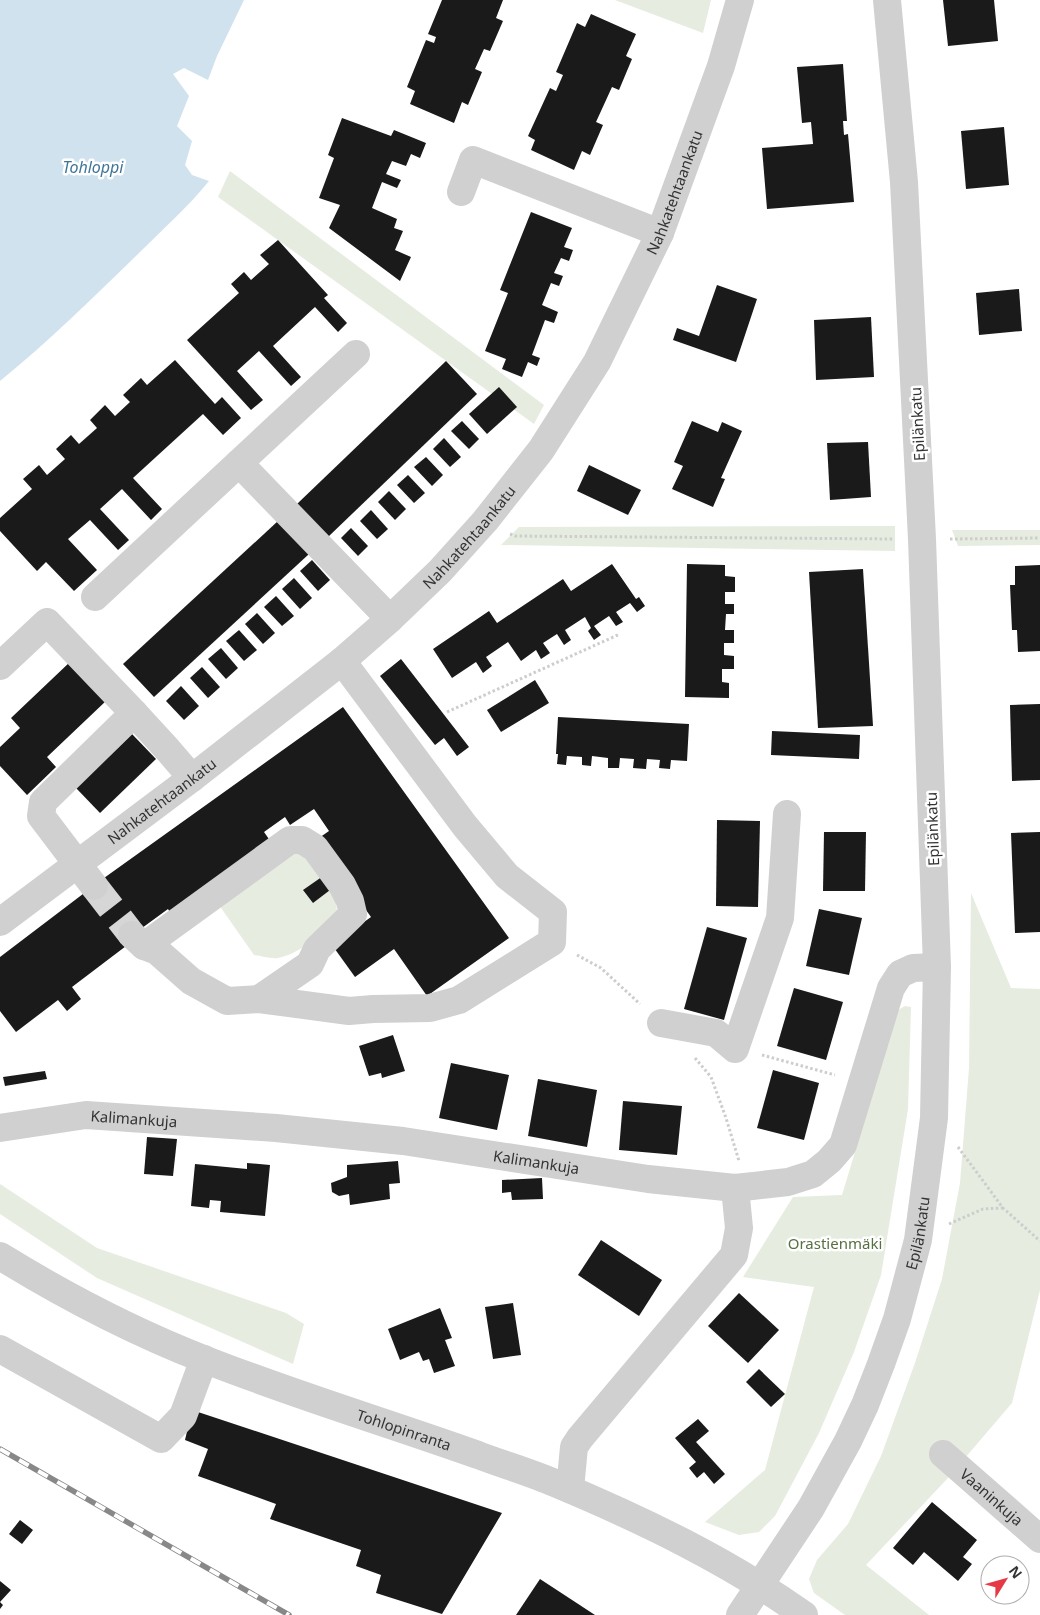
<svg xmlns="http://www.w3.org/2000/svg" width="1040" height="1615" viewBox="0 0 1040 1615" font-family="'Noto Sans',sans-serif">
<rect width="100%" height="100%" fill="#fff"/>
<!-- green -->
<g fill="#e6ecdf">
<polygon points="615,0 711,0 703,33"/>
<polygon points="230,171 544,405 534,424 218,197"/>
<polygon points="895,526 895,551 501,545 519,527"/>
<polygon points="952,530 1040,530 1040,545 958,546"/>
<path d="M294 852 311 855 334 887 337 911C322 931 304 953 278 958 271 959 262 956 254 955L219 905Z"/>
<polygon points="971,893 1011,988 1040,989 1040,1290 1012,1403 947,1479 866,1565 929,1615 845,1615 814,1593 809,1579 817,1560 848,1524 881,1456 915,1363 942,1279 960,1183 969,1068"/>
<polygon points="905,1006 911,1007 908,1109 881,1275 854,1352 819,1433 775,1516 759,1532 739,1535 705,1522 765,1470 814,1287 743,1277 793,1197 842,1195 898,1010"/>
<polygon points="0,1184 97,1248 286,1313 304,1324 293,1364 97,1278 0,1214"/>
</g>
<!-- water -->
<path fill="#cfe2ee" d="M0 0H244L217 56 208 80 184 68 173 74 189 96 177 126 192 141 185 165 192 175 209 181C188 207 164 228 140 252 95 296 49 341 0 381Z"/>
<!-- building -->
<g fill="#1a1a1a">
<polygon points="442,0 503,0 496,18 503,21 490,51 484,49 475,69 482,72 468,105 462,102 454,123 410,104 415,91 407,87 426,40 434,43 436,37 428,34"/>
<polygon points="943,0 994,0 998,41 948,46"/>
<polygon points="591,14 636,34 626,56 632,59 619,90 612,87 596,122 603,125 590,155 582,151 574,170 531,150 535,140 528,136 550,88 556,91 563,75 556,72 577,23 585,27"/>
<polygon points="843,64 847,121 843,121 844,135 848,134 854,202 767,209 762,148 813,144 811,122 802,123 797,67"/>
<polygon points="342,118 391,136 394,130 426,143 420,158 411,154 406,166 392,161 386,174 401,180 397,188 382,182 372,208 397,219 394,228 403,231 395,250 411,257 400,281 329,228 340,205 319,198 334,158 328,155"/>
<polygon points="1004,127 1009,185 966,189 961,131"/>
<polygon points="531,212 572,228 564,247 573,250 569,261 561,258 554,273 563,276 559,286 551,283 542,305 558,312 554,323 545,320 532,355 540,358 537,366 528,362 522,377 502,369 506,359 485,351 508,293 500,290"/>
<polygon points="278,240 328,295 324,298 347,323 338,332 315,307 273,346 301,377 291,386 259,351 237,371 263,400 251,410 187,340 239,293 231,284 244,272 251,280 269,264 260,255"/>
<polygon points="717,285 757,299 736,362 673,340 677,328 699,336"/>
<polygon points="1019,289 1022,331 979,335 976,293"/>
<polygon points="871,317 874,377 816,380 814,320"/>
<polygon points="175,360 215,404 222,397 241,418 223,435 203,414 133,478 162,509 151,520 122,489 100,509 129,540 118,550 90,520 68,539 97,570 74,591 46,562 37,571 0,531 0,518 32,489 23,479 39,465 47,475 65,459 56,449 71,435 79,444 97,428 90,420 105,405 115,416 130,402 123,395 141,378 147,385"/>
<polygon points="446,361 477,394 328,537 297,504"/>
<polygon points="499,387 517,407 487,434 469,414"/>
<polygon points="462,421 479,439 469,449 451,431"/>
<polygon points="692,421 718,432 722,422 742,431 721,478 725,479 713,507 672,489 683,466 674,462"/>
<polygon points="444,438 461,457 450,467 433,449"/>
<polygon points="868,442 871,497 830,500 827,443"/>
<polygon points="426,457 443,475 432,486 414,467"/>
<polygon points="589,465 641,490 628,515 577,491"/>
<polygon points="408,475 425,493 414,503 397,485"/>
<polygon points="389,491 406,509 395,520 378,502"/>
<polygon points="371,510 388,529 377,539 360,521"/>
<polygon points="278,521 309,554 154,697 123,664"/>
<polygon points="351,528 368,546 358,556 341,538"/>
<polygon points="312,560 330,580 318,591 300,571"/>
<polygon points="612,564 636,599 639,597 645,606 637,612 630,603 616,612 623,622 616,626 609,616 594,626 601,635 594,640 588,631 591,628 585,617 565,630 571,640 564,645 557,634 543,643 550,653 541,659 536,650 521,661 508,642 486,657 492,666 483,673 476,662 452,678 433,649 489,611 497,623 563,579 571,591"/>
<polygon points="687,564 725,565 725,576 735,577 735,592 725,592 725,604 734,604 734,614 726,614 725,630 734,630 734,643 724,643 724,655 734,656 734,669 722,669 722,682 729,683 729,698 685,697"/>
<polygon points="1040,565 1040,651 1018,652 1017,630 1012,630 1010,585 1015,585 1015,566"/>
<polygon points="863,569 873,726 818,728 809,572"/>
<polygon points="294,578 312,598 300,609 282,589"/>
<polygon points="276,596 294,616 282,626 264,607"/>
<polygon points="257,613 275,633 263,644 245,624"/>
<polygon points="239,630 257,650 244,661 226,641"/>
<polygon points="221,648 238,668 226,679 208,659"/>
<polygon points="401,659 469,747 457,756 444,738 435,745 380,676"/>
<polygon points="71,661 107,700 47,757 56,767 27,795 0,766 0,747 20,728 11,718"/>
<polygon points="202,667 220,687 208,698 190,678"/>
<polygon points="535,680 549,703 501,732 487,710"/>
<polygon points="181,686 199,706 184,720 166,701"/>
<polygon points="1040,704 1040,780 1012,781 1010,705"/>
<polygon points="343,707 509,938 427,996 394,949 355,977 332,945 371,917 316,840 329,831 314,809 290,825 285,817 264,832 271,842 171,914 168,909 142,928 130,943 72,987 81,999 67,1011 58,1000 16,1032 0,1011 0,957 104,878"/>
<polygon points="558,717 689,724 687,761 671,760 670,769 659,768 660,760 647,759 646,769 633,768 634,759 620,758 619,768 608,768 608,758 592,756 591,766 582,765 582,757 567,756 566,765 557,764 558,754 556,754"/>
<polygon points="772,731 860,735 859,759 771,755"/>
<polygon points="132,734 156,759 100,813 76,788"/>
<polygon points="717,820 760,821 758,907 716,906"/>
<polygon points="824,832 866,832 865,891 823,891"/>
<polygon points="1040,832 1040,932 1015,933 1011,833"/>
<polygon points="326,874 334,887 313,903 303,890"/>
<polygon points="819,909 862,918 849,975 806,966"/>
<polygon points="707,927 747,938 724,1020 684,1009"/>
<polygon points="794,988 843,1002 826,1060 777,1046"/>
<polygon points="393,1035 405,1071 382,1078 381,1073 369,1076 359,1046"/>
<polygon points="451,1063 509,1075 497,1130 439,1118"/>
<polygon points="773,1070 819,1083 804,1140 757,1128"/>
<polygon points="45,1071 47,1079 5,1086 3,1077"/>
<polygon points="538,1079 597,1090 587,1147 528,1136"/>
<polygon points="623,1101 682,1106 677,1155 619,1150"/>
<polygon points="147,1137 177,1139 173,1176 144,1174"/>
<polygon points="398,1161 400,1183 389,1184 390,1199 350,1205 349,1194 339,1196 332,1192 331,1183 347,1177 347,1165"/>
<polygon points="247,1163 270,1165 265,1216 220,1212 221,1201 210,1200 209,1208 191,1206 195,1164 247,1169"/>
<polygon points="542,1178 543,1199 512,1200 511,1192 502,1193 502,1180"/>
<polygon points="601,1240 662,1280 639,1316 578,1275"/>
<polygon points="739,1293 779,1330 748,1363 708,1326"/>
<polygon points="513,1303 521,1355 493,1359 485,1307"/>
<polygon points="440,1308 452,1338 445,1340 455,1366 434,1373 429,1359 423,1361 419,1352 400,1360 388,1329"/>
<polygon points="759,1369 785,1394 771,1407 746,1382"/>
<polygon points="192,1410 502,1513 442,1614 376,1593 381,1575 356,1566 361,1550 270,1519 276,1504 198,1476 208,1449 185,1440"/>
<polygon points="698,1419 709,1431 696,1442 725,1474 714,1484 704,1472 697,1478 689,1468 696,1462 675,1438"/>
<polygon points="932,1502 977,1540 963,1557 972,1564 958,1581 924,1552 913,1565 893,1548"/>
<polygon points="20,1520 33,1530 22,1544 9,1534"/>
<polygon points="540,1579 595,1615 516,1615"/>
<polygon points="0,1581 11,1590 0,1602 3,1605 0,1609"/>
</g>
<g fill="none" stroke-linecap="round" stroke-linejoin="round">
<!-- minor-tunnel -->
<polyline stroke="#d6d6d6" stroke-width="28" stroke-dasharray="28 14" stroke-linecap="butt" points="94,886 132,935"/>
<!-- path -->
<g stroke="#cdcdcd" stroke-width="3" stroke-dasharray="2.5 2.5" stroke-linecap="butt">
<polyline points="510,534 515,536 893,539"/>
<polyline points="950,539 1040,538"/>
<polyline points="447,712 620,634"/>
<polyline points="577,955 601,968 640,1004"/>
<polyline points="762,1055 835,1075"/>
<polyline points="695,1058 711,1077 726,1118 739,1161"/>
<polyline points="958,1147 1003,1208 1040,1241"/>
<polyline points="949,1224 983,1209 1003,1208"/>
</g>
<!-- minor -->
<g stroke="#d0d0d0" stroke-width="28">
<polyline points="461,192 473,160 660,233"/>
<polyline points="239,463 390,619"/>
<polyline points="95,597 356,354"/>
<polyline points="0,666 47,622 134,713"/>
<polyline points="94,886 41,816 43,802 134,713 168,750 192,778"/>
<path id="s1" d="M0 922 192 778 342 661 390 619 440 571 485 521 541 450 597 362 660 233 721 66 740 0"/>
<polyline points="132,935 144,946 157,951 191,981 227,1001 259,999 349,1011 373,1009 430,1008 459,1000 552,942 553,912 507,876 465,826 342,661"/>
<polyline points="144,946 290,840 302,840 315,848 342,885 350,901 353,914 317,949 310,964 259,999"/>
<polyline points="661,1023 716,1033 735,1049 780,918 787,814"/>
<path id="s2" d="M0 1128 86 1115 276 1128 403 1141 648 1179 735 1188 788 1182 813 1174 829 1161 843 1145 891 988 900 974 913 968 937 967"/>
<path id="s3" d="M0 1256C65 1296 134 1332 206 1360 295 1395 388 1423 478 1455 504 1465 532 1473 557 1484 643 1520 728 1561 804 1615"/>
<polyline points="0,1349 161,1439 183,1416 204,1359"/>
<path id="s4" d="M943 1454 1040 1539"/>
<polyline points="570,1489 574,1447 580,1438 734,1255 739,1228 735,1188"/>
<path id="s5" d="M740 1615 811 1508 848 1441 865 1405 881 1364 897 1319 918 1240 934 1118 937 967 922 539 904 182 887 0"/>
</g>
<defs>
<polyline id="rail" points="0,1449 289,1615"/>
</defs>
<!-- rail casing -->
<use href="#rail" stroke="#888" stroke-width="5.5"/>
<!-- rail -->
<use href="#rail" stroke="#fff" stroke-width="4" stroke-dasharray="11" stroke-linecap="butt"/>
</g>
<g text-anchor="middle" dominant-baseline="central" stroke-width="5" stroke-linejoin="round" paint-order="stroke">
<!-- street labels -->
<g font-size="15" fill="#333" stroke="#fff">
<text stroke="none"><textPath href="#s1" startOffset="1012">Nahkatehtaankatu</textPath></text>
<text transform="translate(917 424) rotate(-93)">Epilänkatu</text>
<text stroke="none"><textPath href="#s1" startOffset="608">Nahkatehtaankatu</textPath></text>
<text stroke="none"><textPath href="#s1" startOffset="202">Nahkatehtaankatu</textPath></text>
<text transform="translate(932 829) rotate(-92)">Epilänkatu</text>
<text stroke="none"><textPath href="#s2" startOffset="135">Kalimankuja</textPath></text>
<text stroke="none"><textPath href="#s2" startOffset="540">Kalimankuja</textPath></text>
<text stroke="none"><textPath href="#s5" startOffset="425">Epilänkatu</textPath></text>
<text stroke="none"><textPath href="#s3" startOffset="441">Tohlopinranta</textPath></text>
<text stroke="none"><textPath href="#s4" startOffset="65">Vaaninkuja</textPath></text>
</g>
<!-- park labels -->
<g font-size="15" fill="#56703f" stroke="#fff">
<text x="835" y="1243">Orastienmäki</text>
</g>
<!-- water labels -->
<g font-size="16" font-style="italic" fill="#3f7597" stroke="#fff">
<text x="93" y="167">Tohloppi</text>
</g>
</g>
<!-- north arrow -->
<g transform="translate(1005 1580) rotate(53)"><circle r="24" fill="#ffffff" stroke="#adadad"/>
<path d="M0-4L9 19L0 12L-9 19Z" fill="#e63946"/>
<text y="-8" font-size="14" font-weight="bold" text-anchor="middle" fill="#333333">N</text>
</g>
</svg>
